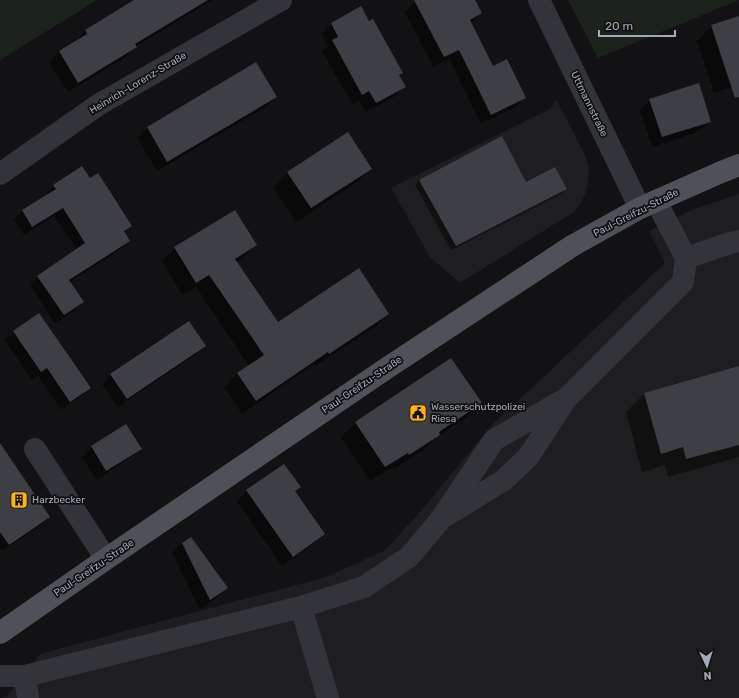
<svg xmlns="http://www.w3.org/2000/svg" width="739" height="698" viewBox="0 0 739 698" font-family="Rubik,sans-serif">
<rect width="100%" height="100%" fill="#121214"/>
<!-- built -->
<g fill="#1e1e21">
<polygon points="556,99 585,155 589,169 588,183 586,192 581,203 574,212 460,283 430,257 391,188 550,109"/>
<polygon points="739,194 739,698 0,698 7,696 40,654 326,577 384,551 414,519 492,425 665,263 649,231 692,210"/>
</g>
<!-- green -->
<g fill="#1a221b">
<polygon points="0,0 97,0 0,60"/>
<polygon points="568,0 739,0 598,58"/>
</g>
<!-- shadow -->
<g fill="#0007">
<polygon points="136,0 212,0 135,47 126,57 68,92 49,62 59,52 76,42 85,31"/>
<polygon points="419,0 474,0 481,13 470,24 493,67 525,97 515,107 481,124 449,59 433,67 405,12 415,2"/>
<polygon points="360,8 369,23 402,73 399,76 405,86 395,96 366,112 359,101 352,104 322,51 328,46 321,34 331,24"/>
<polygon points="739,17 739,85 714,93 697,41 712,26"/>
<polygon points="256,63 276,97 266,107 157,171 137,138 147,128"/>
<polygon points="650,100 710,121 700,131 652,147 640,110"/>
<polygon points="371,169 356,183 296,222 273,187 288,173"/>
<polygon points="90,180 130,226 124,233 129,241 121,249 70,282 83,302 75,310 55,323 30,285 38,276 77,250 54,216 24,235 14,220 22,211 47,196 46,194 54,185"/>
<polygon points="419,180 566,189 561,194 451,250 415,185"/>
<polygon points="256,245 242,259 236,263 278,324 388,314 375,327 315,366 314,364 242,414 224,387 237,374 249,366 196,287 182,295 162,261 175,248"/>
<polygon points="39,314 90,388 81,396 61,410 38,376 32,380 5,340 14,332"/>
<polygon points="204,346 195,355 118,407 102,384 111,375"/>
<polygon points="451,359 480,403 466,418 435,438 425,449 394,469 393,467 370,481 341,437 355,423"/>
<polygon points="739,367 739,457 668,477 665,465 642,472 626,412 644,394"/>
<polygon points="126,426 140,449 130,458 96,480 82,457 92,447"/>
<polygon points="0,451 49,517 42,524 2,551 0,549"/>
<polygon points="299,487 294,492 323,534 314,543 282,566 237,501 247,491"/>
<polygon points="191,538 226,588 216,598 200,610 172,553 182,543"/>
</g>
<!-- building -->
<g fill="#3e3f44">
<polygon points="134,0 208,0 135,44 137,47 78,83 59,51 87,34 85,30"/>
<polygon points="414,0 475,0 482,13 470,20 493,66 507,59 526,98 491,115 459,50 444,57"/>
<polygon points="361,6 369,21 373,19 403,73 399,75 406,87 376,103 369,91 362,95 332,40 338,37 331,23"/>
<polygon points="739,16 739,97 735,98 711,25"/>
<polygon points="256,62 277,97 167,162 147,127"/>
<polygon points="699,83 711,122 662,137 649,99"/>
<polygon points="348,132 372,169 311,208 287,172"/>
<polygon points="502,136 526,182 555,167 567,189 456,246 419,180"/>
<polygon points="82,166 90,178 98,173 132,226 124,231 130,241 69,280 84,302 64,315 37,276 85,243 63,208 32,227 22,210 56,189 53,185"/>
<polygon points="235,210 257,245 235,259 278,322 359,268 389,314 329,354 328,352 256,401 237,373 264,355 209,275 196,283 174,247"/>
<polygon points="39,313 91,388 70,402 47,368 41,372 13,331"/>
<polygon points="189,321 206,346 127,399 110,374"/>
<polygon points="451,358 482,403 439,432 440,435 409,455 408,453 385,467 355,422"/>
<polygon points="739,366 739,445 686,459 683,447 661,454 644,393"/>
<polygon points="126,424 142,449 106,471 91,446"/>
<polygon points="0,443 50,517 9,545 0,532"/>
<polygon points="284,464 301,487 295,491 325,534 293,557 246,490"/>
<polygon points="191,537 228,588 210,600 182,543"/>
</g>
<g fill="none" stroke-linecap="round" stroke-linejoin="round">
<!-- minor -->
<g stroke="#33343a" stroke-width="22">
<polyline points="539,0 640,208"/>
<polyline points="0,174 98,105 281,0"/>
<polyline points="686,258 730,243 739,241"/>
<polyline points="35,449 106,559"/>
<polyline points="447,515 504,480 529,456 564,402"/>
<polyline points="301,607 328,698"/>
<polyline points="0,676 25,676 301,607 364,587 409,557 441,519 494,440 567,398 683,282 686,258 656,201"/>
<polyline points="25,676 28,698"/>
</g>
<!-- major -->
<polyline stroke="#4f5159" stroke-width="22" points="0,633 106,559 387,368 572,246 640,208 719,173 739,165"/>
</g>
<!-- icons -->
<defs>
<symbol id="civic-square" viewBox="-11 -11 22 22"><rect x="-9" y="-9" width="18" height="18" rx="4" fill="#fdb122" stroke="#0e0e0f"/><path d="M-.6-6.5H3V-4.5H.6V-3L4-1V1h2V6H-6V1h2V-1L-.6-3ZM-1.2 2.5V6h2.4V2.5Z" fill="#111"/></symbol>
<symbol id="building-square" viewBox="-11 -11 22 22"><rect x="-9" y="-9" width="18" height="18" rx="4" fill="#fdb122" stroke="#0e0e0f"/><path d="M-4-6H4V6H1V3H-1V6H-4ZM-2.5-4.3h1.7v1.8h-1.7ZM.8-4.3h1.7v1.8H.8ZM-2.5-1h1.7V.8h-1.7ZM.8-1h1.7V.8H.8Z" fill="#111"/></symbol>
</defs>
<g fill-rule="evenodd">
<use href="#civic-square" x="408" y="403" width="20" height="20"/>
<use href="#building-square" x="9" y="490" width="20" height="20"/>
</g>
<g text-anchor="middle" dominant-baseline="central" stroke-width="3.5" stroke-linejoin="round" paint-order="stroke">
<!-- street labels -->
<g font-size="10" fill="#a3a9b6" stroke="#0e0e0f">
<text transform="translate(138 83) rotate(-31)">Heinrich-Lorenz-Straße</text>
<text transform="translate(589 104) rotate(64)">Uttmannstraße</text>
<text transform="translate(636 213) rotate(-27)">Paul-Greifzu-Straße</text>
<text transform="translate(362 385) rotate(-34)">Paul-Greifzu-Straße</text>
<text transform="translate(94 568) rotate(-34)">Paul-Greifzu-Straße</text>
</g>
<!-- poi labels -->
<g font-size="10" fill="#a3a9b6" stroke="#0e0e0f" text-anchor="start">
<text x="431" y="407">Wasserschutzpolizei<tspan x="431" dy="12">Riesa</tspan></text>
<text x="32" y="500">Harzbecker</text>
</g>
</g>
<!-- north arrow -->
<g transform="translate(707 666) rotate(176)" stroke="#0e0e0f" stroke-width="3" paint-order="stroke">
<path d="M0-3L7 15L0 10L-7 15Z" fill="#a3a9b6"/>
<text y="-6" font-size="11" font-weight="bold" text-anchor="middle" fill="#a3a9b6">N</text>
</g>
<!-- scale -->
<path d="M599 30v6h76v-6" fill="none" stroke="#a3a9b6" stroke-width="2"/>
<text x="605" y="30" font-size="12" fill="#a3a9b6" stroke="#0e0e0f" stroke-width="3" paint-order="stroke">20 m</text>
</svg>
